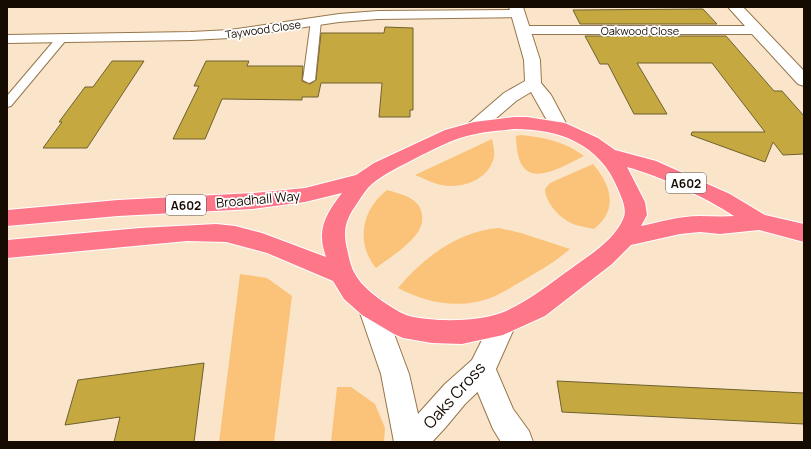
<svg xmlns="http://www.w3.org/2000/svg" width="811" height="449" viewBox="0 0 811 449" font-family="Manrope,sans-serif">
<rect width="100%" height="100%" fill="#fae5ca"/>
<!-- green -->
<g fill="#fac379">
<path d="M521 135C543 137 566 142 584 156 549 174 517 192 516 136Z"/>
<path d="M492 139C493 144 495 152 494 157 489 180 462 189 441 185 432 183 423 178 415 175Z"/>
<path d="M593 164C611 185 619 210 594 229 585 227 574 226 566 220 556 214 545 200 545 189L550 183Z"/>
<path d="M387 190C394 192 402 194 408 197 416 201 421 206 422 215 426 237 391 256 376 268 355 243 362 209 387 190Z"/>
<path d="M499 228 521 233 570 249C555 262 539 271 522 281 513 286 504 292 495 296 463 310 428 304 398 288 423 258 458 231 499 228Z"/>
<polygon points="240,274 267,278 292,296 274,442 219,442"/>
<polygon points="337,387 351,387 375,404 385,428 384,442 331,442"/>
</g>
<!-- building -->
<g fill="#c5a940" stroke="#6e602f">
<polygon points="703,9 717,24 580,24 573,10"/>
<polygon points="385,27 413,28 413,110 410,110 410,117 379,117 382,83 321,83 318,97 302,97 302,100 222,99 205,139 173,139 199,86 194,86 206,61 249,61 247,66 303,66 302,81 310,84 316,80 321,33 384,33"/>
<polygon points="585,36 726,36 774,91 782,91 804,116 804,154 783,155 773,142 765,162 691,135 692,132 765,132 712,63 637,63 667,114 634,114 608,64 600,64"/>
<polygon points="112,61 144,61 87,148 43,148 62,122 59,122 85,87 93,87"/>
<polygon points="204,363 194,442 114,442 120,417 65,425 78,380"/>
<polygon points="557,381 804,393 804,424 562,412"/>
</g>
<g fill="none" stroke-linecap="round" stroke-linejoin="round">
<defs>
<g id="lane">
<polygon points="316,18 321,21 315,80 309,83 303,80 311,21"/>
<polygon points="62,35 66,36 67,38 66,40 11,106 7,107 7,96 58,36"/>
</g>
<g id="street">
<polygon points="728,7 743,7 804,71 804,86 798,84 752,34 524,34 519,33 517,30 519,27 524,26 745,26"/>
<polygon points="518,10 523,11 525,14 523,17 378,19 339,22 230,38 191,40 7,43 7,35 191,32 230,30 339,14 378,11"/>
<polygon points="482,356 492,360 513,409 529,431 533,442 501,442 493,429 468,369 472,360"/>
</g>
<g id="secondary">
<polygon points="509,7 523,7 540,60 541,83 551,95 568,127 565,131 559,133 553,131 531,92 516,101 480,132 474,134 468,132 465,128 468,124 504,93 525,81 524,60"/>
<polygon points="371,296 380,299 384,307 409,374 418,414 445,384 472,360 494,316 503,313 512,316 516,324 492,378 465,404 445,428 432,442 394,442 381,374 358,307 362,299"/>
</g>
<path id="highway" d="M514 117H527L565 123 598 138 615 150 656 161 730 194 765 215 804 224V242L759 230 720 234 700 232 680 234 631 245 612 264 545 316 503 335 462 344 432 343 403 338 394 334 362 315 344 299 333 281 267 253 226 242 187 241 7 258V240L140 228 216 224 235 226 262 233 326 257C324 251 322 244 322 238 321 221 332 206 342 193L305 202 253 209 118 216 7 226V210L118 200 253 193 305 188 356 175 374 163 445 130 474 122ZM514 129C560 129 600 144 618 189 621 197 627 208 624 217 615 240 591 254 572 268 549 284 527 303 501 313 475 322 435 322 409 316 396 312 366 291 359 280 352 271 350 263 348 253 342 231 345 220 358 202 362 196 366 189 372 184 385 173 401 166 416 158 430 151 445 143 460 138 477 132 496 131 514 129ZM627 167C660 176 705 197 734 216 722 217 711 216 700 216 680 216 660 222 641 226L647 215 645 202Z"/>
</defs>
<!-- lane casing -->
<use href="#lane" stroke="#96764c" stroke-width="2"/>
<!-- street casing -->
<use href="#street" stroke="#96764c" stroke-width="2"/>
<!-- secondary casing -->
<use href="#secondary" stroke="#96764c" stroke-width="2"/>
<!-- highway casing -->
<use href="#highway" stroke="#fff" stroke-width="2"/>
<!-- lane -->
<use href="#lane" fill="#fff" fill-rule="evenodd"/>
<!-- street -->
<use href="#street" fill="#fff" fill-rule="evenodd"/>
<!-- secondary -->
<use href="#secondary" fill="#fff" fill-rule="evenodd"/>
<!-- highway -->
<use href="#highway" fill="#fd7789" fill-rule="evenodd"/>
</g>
<g text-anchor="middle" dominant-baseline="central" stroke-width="3.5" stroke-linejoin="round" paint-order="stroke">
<!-- far-street labels -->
<g font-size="11" fill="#160b00" stroke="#fff">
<text transform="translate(263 29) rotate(-8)">Taywood Close</text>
<text x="640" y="30">Oakwood Close</text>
</g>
<!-- shield labels -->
<g fill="#fff" stroke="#5c544c" stroke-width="1">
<rect x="666" y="173" width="40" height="20" rx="3"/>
<rect x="166" y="195" width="40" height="20" rx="3"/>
</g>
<g font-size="12" font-weight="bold" fill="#160b00">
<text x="686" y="183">A602</text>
<text x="186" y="205">A602</text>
</g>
<!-- street labels -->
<g font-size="13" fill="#160b00" stroke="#fff">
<text transform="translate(258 199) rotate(-5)">Broadhall Way</text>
</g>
<!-- near-street labels -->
<g font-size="16" fill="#160b00" stroke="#fff">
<text transform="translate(454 395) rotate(-48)">Oaks Cross</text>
</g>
</g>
<!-- border -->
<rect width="811" height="449" fill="none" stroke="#160b00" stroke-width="16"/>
</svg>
